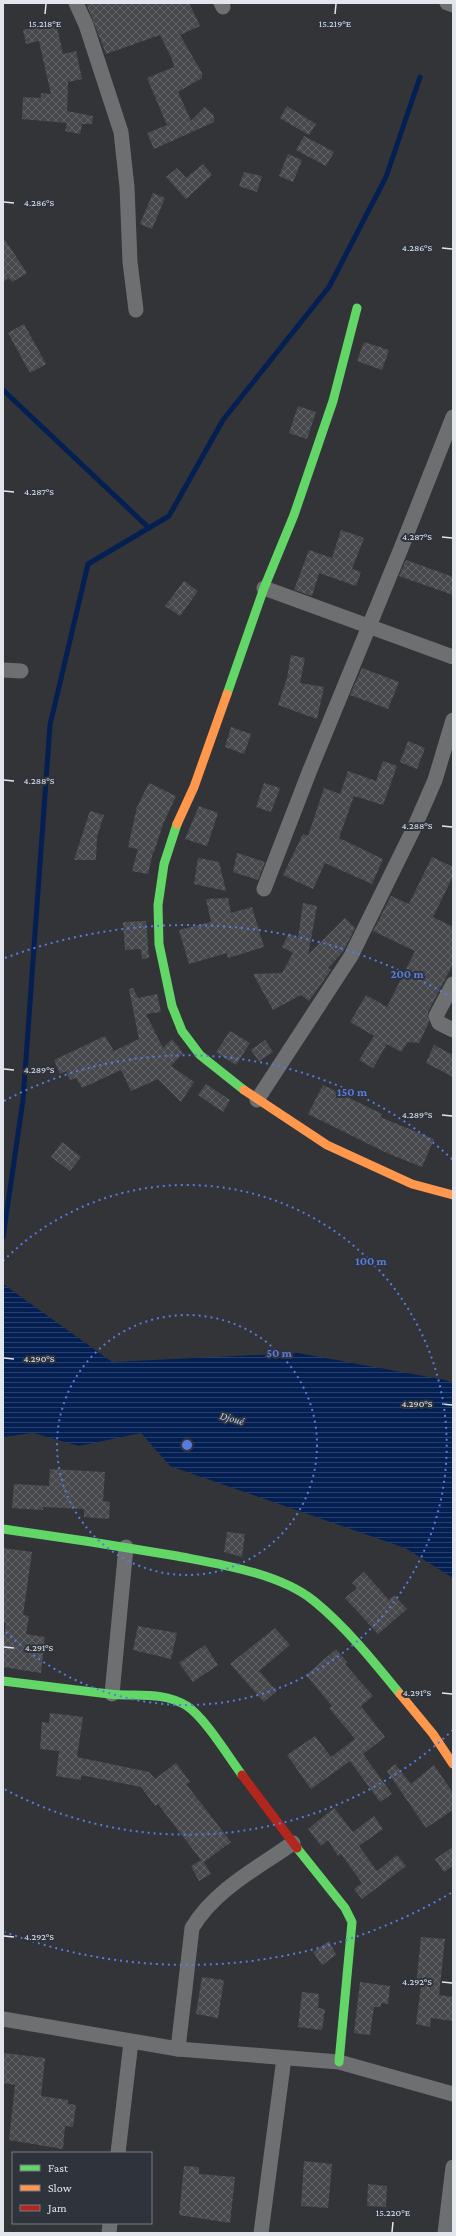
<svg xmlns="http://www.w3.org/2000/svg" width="456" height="2236" viewBox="0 0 456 2236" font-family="'Crimson Pro',serif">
<defs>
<pattern id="water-rules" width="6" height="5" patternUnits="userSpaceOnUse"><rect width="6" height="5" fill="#041f52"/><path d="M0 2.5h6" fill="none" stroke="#283f6b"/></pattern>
<pattern id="building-cross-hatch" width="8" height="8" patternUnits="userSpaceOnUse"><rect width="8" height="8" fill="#47494c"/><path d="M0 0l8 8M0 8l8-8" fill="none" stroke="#616366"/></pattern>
</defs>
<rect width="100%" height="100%" fill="#323438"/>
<!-- water -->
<polygon fill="url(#water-rules)" points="3,1284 112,1362 298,1353 445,1380 453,1383 453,1578 405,1548 170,1466 141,1433 79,1446 33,1433 3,1437"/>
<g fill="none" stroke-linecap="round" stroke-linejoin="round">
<!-- stream -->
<g stroke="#041f52" stroke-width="5">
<polyline points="3,390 149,528"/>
<polyline points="3,1237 23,1100 50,725 88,564 169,516 223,420 329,287 386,177 420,77"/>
</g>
</g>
<!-- building -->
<g fill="url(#building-cross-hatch)">
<polygon points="86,3 189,3 200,26 180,35 202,73 202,78 178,92 191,121 205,107 214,116 214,122 154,149 147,133 167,125 147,78 174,67 172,59 160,35 106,54"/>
<polygon points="56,23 63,54 76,51 82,79 68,82 67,111 93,116 92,124 82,124 80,134 65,131 67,123 22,119 23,97 41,98 41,93 51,94 39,41 26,44 23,30"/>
<polygon points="287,106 316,124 309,135 280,118"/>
<polygon points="304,136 334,152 326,166 296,150"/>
<polygon points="288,154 302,160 293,182 279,176"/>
<polygon points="203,164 212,175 186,199 166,177 177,168 186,178"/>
<polygon points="244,172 262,176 257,192 239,186"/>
<polygon points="153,193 165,198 152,229 140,224"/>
<polygon points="3,237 27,273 12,282 9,278 3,282"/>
<polygon points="24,324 46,364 30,373 8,333"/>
<polygon points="364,342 389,350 382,370 357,361"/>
<polygon points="298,406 316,412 307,439 289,433"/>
<polygon points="341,530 364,538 352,569 361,572 356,586 319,573 312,596 294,590 309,550 332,558"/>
<polygon points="406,560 453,577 453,595 399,576"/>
<polygon points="184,581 198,591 180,616 165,606"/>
<polygon points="291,655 305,658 300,683 324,687 317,719 278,705 287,678"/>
<polygon points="362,668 399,682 388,709 350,695"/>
<polygon points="231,727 251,734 244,754 225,747"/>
<polygon points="408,741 425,748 417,769 400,762"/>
<polygon points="383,761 397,766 383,805 354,796 339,838 383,859 372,884 325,863 313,889 283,875 303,834 308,836 324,788 340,794 348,771 376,781"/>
<polygon points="149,783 176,796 163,824 154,852 153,852 148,874 132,871 138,849 128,847 137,807"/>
<polygon points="264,783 280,788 271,812 256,807"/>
<polygon points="199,806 218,813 207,846 185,839"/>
<polygon points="90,811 104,815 97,836 96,860 74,860"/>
<polygon points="237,853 265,862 258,880 233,872"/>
<polygon points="432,857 453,867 453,876 433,917 453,927 453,964 428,1012 429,1022 419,1043 408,1042 401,1052 387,1044 373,1068 359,1060 374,1036 350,1022 366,995 387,1007 415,951 373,931 391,896 409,904"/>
<polygon points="198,858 219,862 226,891 194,884"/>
<polygon points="228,898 231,913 252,907 264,947 228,958 227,953 189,964 179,930 211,922 206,899"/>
<polygon points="303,903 317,906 308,955 345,918 355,928 343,952 328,968 331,970 309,1001 301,995 273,1010 253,974 282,973 293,953 282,947 289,933 298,938"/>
<polygon points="146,921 149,958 142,959 141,949 125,950 123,922"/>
<polygon points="133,988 138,998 157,994 161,1012 146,1014 163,1048 172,1039 183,1053 171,1066 194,1082 181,1102 158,1079 131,1091 121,1070 82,1088 76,1078 70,1080 66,1071 60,1074 54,1060 105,1036 114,1051 139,1039 129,989"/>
<polygon points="230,1031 250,1043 236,1065 216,1052"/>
<polygon points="265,1040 273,1052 259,1061 251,1050"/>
<polygon points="434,1045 453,1055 453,1077 426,1063"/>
<polygon points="206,1084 230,1100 223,1112 198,1095"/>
<polygon points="323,1085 382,1114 380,1117 434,1139 422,1167 387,1153 308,1114"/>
<polygon points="62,1142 81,1157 70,1171 51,1157"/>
<polygon points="50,1469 105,1472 103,1501 110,1502 109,1519 84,1517 84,1509 43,1507 43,1510 12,1508 14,1484 49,1486"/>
<polygon points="227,1532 245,1534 242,1557 224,1552"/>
<polygon points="3,1548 32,1552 23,1615 29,1616 26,1634 45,1637 41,1673 3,1667 3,1646 6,1623 3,1623"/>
<polygon points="364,1572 389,1600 394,1595 407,1609 378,1634 345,1598 357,1588 352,1583"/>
<polygon points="138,1626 177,1633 171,1659 133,1650"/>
<polygon points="275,1628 290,1645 259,1671 277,1691 264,1702 230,1664"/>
<polygon points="205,1645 218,1665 193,1682 179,1663"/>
<polygon points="336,1649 347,1662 345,1664 373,1696 361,1706 385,1737 363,1754 392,1794 380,1802 350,1761 311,1789 287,1755 315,1736 331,1757 355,1739 329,1708 332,1706 306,1675"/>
<polygon points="50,1713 83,1717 77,1757 149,1772 155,1779 176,1763 190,1782 186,1784 231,1842 204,1862 211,1874 199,1881 191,1866 201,1860 158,1804 155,1806 141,1787 81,1775 81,1780 56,1776 59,1751 40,1749 42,1722 49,1723"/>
<polygon points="395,1764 411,1784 434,1765 453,1793 453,1810 426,1828 387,1771"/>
<polygon points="334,1808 353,1832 374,1816 383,1829 359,1846 377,1871 397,1855 406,1866 362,1899 354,1889 362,1883 341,1854 338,1856 328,1840 321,1846 308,1829"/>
<polygon points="453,1847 453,1866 444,1872 435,1859"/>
<polygon points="421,1937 445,1939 439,1995 453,1997 453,2021 431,2018 430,2027 416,2024 421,1986 416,1986"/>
<polygon points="329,1941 336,1955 322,1965 313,1952"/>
<polygon points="202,1977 224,1980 218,2018 196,2014"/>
<polygon points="360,1982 390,1986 388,2004 381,2003 381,2007 374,2007 370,2035 354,2033"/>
<polygon points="302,1992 319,1994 318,2008 325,2009 322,2030 298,2027"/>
<polygon points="4,2053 45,2058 41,2096 68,2100 68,2104 76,2105 73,2127 65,2126 63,2149 9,2140 15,2085 3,2083"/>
<polygon points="304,2161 332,2164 328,2208 301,2206"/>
<polygon points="184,2166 199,2167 199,2174 235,2177 230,2223 179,2215"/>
<polygon points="368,2184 387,2186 386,2207 367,2206"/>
</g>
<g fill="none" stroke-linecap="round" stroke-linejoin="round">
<!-- street -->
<g stroke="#6e6f71" stroke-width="15">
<polyline points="76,3 86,25 121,132 127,187 130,262 136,310"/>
<polyline points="221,3 223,7"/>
<polyline points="447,3 453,5"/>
<polyline points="264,588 453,657"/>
<polyline points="3,670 21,671"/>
<polyline points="264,889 310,770 402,546 453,417"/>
<polyline points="453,984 436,1016 439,1023 453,1030"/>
<polyline points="257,1100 351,956 414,828 435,780 453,720"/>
<polyline points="112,1694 126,1547"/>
<polyline points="3,2019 178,2049 339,2062 453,2094"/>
<path d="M178 2049 192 1928C214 1890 259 1867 293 1843"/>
<polyline points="118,2153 131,2042"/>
<polyline points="109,2233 110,2223"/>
<polyline points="261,2233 284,2058"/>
<polyline points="445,2233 453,2167"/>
</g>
<!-- fast -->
<g stroke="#63d668" stroke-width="9">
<polyline points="227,694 264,588 294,515 333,401 357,308"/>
<polyline points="177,824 164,864 158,905 159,944 172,1006 182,1031 200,1055 244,1090"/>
<path d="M3 1529C61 1537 119 1546 177 1556 219 1564 280 1573 314 1601 346 1627 374 1662 400 1694"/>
<path d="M3 1681C38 1685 74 1690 109 1694 137 1697 162 1691 187 1706 205 1718 228 1756 242 1775"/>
<polyline points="297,1848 345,1908 352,1922 339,2062"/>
</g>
<!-- slow -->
<g stroke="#ff974d" stroke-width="9">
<polyline points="177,824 194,787 227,694"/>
<polyline points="244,1090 327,1145 412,1184 453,1195"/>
<polyline points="400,1694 433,1734 453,1764"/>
</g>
<!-- jam -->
<polyline stroke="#b3261e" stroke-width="9" points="242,1775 297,1848"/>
</g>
<!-- ticks -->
<path fill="none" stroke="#e2e5eb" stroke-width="1.5" d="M45 14 46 4M335 14 336 4M4 202 14 203M442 248 452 249M4 491 14 492M442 537 452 538M4 780 14 781M442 826 452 827M4 1069 14 1070M442 1115 452 1116M4 1358 14 1359M442 1404 452 1405M4 1647 14 1648M442 1693 452 1694M4 1936 14 1937M442 1982 452 1983M392 2232 393 2222"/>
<!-- distance rings -->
<g fill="none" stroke="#587bde" stroke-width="2" stroke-dasharray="2 4">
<circle cx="187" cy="1445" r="130"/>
<path d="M3 1261A260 260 0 1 1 3 1629"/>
<path d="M453 1730A390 390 0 0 1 4 1789M4 1101A390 390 0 0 1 453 1160"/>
<path d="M451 1893A520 520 0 0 1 5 1932M5 958A520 520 0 0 1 451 997"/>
</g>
<g text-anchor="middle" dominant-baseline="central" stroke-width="4" stroke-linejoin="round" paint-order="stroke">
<!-- water labels -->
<g font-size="11" font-style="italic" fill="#bfd5f9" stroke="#2e333c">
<text transform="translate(232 1418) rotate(15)">Djoué</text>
</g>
</g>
<g font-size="10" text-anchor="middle" fill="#e2e5eb" stroke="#2e333c" stroke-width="4" stroke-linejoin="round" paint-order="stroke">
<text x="45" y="27">15.218°E</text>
<text x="335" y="27">15.219°E</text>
<text x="39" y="206">4.286°S</text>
<text x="417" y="251">4.286°S</text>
<text x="39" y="495">4.287°S</text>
<text x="417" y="540">4.287°S</text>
<text x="39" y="784">4.288°S</text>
<text x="417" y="829">4.288°S</text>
<text x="39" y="1073">4.289°S</text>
<text x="417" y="1118">4.289°S</text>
<text x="39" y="1362">4.290°S</text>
<text x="417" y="1407">4.290°S</text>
<text x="39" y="1651">4.291°S</text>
<text x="417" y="1696">4.291°S</text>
<text x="39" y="1940">4.292°S</text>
<text x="417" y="1985">4.292°S</text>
<text x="393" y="2216">15.220°E</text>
</g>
<circle cx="187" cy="1445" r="6" fill="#587bde" stroke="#2e333c" stroke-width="2"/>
<g font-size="12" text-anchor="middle" font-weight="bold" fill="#587bde" stroke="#2e333c" stroke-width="4" stroke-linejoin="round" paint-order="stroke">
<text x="407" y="978">200 m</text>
<text x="352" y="1096">150 m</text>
<text x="371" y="1265">100 m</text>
<text x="279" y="1357">50 m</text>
</g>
<!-- border -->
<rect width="456" height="2236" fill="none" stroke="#e2e5eb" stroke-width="8"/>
<!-- legend -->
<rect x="12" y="2152" width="140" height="72" fill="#2e333c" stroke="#767a82"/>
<rect x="20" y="2165" width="20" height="6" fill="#63d668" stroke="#767a82"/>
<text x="48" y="2172" font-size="12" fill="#e2e5eb">Fast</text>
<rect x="20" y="2185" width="20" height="6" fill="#ff974d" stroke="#767a82"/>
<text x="48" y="2192" font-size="12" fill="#e2e5eb">Slow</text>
<rect x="20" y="2205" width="20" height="6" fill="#b3261e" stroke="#767a82"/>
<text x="48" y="2212" font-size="12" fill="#e2e5eb">Jam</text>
</svg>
